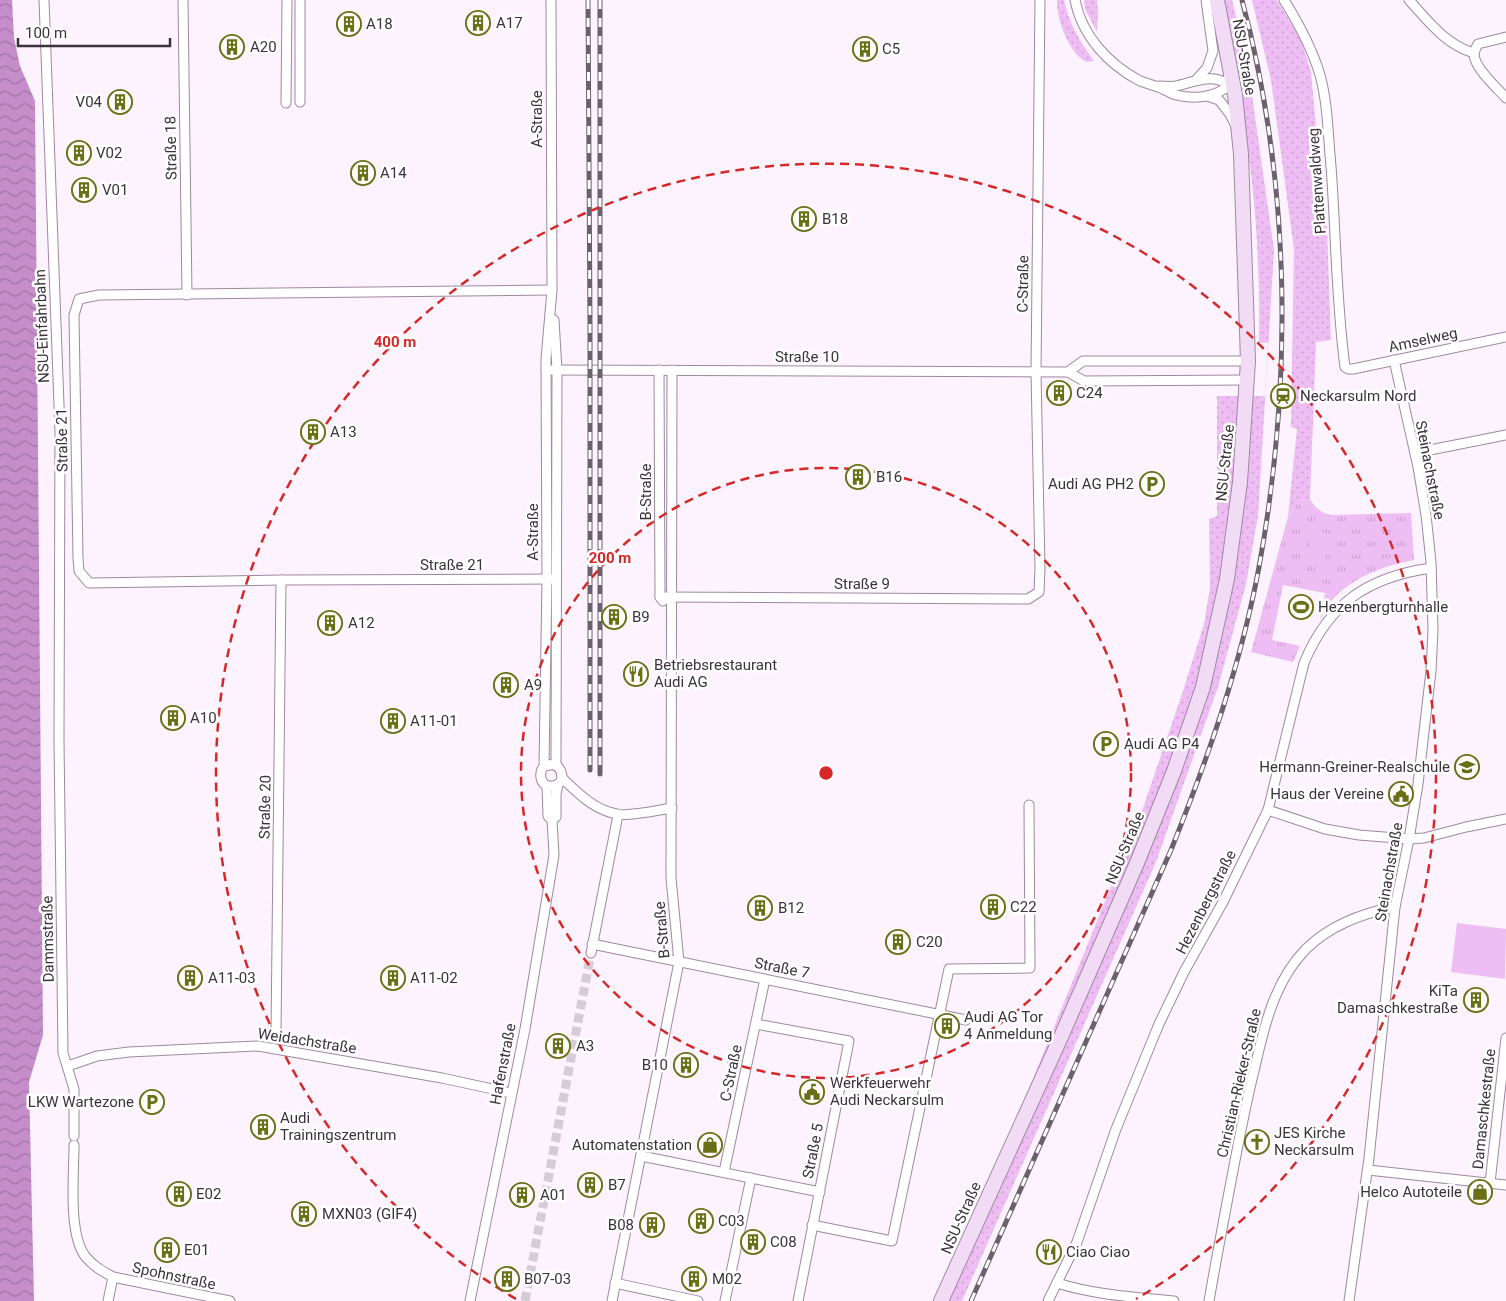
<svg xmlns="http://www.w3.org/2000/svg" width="1506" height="1301" viewBox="0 0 1506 1301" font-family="Roboto,sans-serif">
<defs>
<pattern id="grass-dots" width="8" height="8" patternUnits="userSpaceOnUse" patternTransform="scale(1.25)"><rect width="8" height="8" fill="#eebdf4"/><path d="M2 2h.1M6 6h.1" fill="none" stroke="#cda3d2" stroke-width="1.8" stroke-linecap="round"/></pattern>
<pattern id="park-tufts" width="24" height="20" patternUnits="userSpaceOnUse" patternTransform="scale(1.25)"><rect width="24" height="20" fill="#eebdf4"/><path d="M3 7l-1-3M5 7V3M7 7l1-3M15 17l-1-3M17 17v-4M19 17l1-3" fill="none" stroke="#cda3d2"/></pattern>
<pattern id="water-waves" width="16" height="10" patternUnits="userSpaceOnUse" patternTransform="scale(1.25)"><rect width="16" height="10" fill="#c58ecb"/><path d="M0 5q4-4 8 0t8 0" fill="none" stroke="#a175a6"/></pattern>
</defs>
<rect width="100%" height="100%" fill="#fdf3fe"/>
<!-- grass -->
<g fill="url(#grass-dots)">
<path d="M1057 0H1064C1069 23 1080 42 1094 61 1091 61 1086 63 1083 60 1068 50 1056 17 1057 0Z"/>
<polygon points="1084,0 1097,0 1098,12 1097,32 1085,9"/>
<path d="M1219 0H1232L1247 60 1274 250 1258 516 1246 584 1218 687 1156 862 962 1301H940L963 1251 1143 808 1182 694 1204 624 1210 588 1209 519 1217 516V396H1265L1268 343 1259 342C1260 280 1257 218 1249 157 1242 104 1229 52 1219 0Z"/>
<polygon points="1252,0 1277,0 1301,40 1311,72 1320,174 1326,203 1331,340 1316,342 1310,499 1299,500 1288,517 1297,429 1291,427 1294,249 1271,80"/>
</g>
<!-- park -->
<path fill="url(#park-tufts)" d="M1310 499C1316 509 1321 513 1332 515L1411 513 1414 560C1383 566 1353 577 1331 601 1326 606 1323 614 1320 621L1325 593 1283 585 1272 640 1300 646 1293 662 1251 652 1288 517 1299 500Z"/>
<!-- pitch -->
<g fill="#eebdf4">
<polygon points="1313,531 1330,534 1324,565 1306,562"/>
<polygon points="1457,923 1506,929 1505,979 1451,972"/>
</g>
<!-- water -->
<polygon fill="url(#water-waves)" points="0,0 12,0 14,38 20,66 35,101 43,1035 29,1082 34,1301 0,1301"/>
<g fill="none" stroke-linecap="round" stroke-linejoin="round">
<!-- minor-tunnel -->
<polyline stroke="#d6ccd7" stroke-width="9" stroke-dasharray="9 4.5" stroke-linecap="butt" points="525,1301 591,953"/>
<defs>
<g id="minor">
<polyline points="44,0 60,432 59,740 63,1053 74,1089 74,1136"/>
<polyline points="183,0 187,295"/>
<path d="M1075 0C1082 36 1108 64 1140 81 1146 83 1152 85 1158 87 1164 89 1170 93 1176 95 1191 99 1211 98 1224 89L1229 76"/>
<path d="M1284 0C1299 24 1312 48 1320 75 1328 104 1328 136 1331 166 1336 233 1336 300 1345 367L1348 369H1353L1506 337"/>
<path d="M1409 0C1428 21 1446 45 1474 53"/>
<path d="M1506 37 1478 44C1475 49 1473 54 1475 59 1479 72 1497 88 1506 98"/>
<polyline points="1196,80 1207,68 1213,51 1206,0"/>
<path d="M1159 86C1165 86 1170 87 1176 86 1191 83 1218 70 1230 88"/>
<polyline points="1207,96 1219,100 1230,114 1235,124"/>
<polyline points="300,102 300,0"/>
<polyline points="286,103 287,0"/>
<polyline points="552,290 99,295 79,299 74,315 78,558 79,571 89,583 281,580 556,579"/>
<polyline points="554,320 557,370 556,766 555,764"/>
<polyline points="546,370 1068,372 1084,381 1248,380"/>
<polyline points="659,370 660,597 663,601"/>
<polyline points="1068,372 1083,361 1248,361"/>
<polyline points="1415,453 1506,435"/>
<polyline points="660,597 1028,599 1039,592 1040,568 1036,372 1040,0"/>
<path d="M544 766 555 764C563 770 566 784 553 786 540 788 538 773 544 766L547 579 546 359 552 290 551 0"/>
<path d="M562 778C578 793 594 810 617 814 630 817 658 810 672 808"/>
<polyline points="1268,810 1325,829 1359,835 1409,839 1424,838 1466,827 1506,819"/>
<polyline points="552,820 556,817 556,795 558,784"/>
<polyline points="592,944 966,1020"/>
<polyline points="591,953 618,815"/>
<polyline points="756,1024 849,1041 798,1301"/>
<polyline points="276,1034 281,580"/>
<polyline points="68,1066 97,1056 129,1052 258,1046 442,1078 511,1093"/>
<path d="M74 1145C74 1175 68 1233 85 1256 93 1266 102 1271 113 1277L230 1301"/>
<polyline points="641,1156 820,1192"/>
<polyline points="1368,1170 1506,1185"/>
<polyline points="724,1172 765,979"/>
<polyline points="1490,1183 1506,1038"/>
<polyline points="812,1225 892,1241 949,969 1030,968 1029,805"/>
<polyline points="615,1283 698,1301"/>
<path d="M1057 1283C1095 1295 1134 1297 1174 1301"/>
<polyline points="108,1301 113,1277"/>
<polyline points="470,1301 525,1029 554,855 552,820 548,816 547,786"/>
<polyline points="612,1301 679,962 671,878 672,370"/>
<polyline points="725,1301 751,1178"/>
<path d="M1048 1301 1077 1242 1116 1129 1159 1024 1184 972 1223 902 1268 810 1304 663C1329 603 1368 577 1431 568"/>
<path d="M1209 1301C1218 1249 1228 1197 1238 1145 1243 1120 1248 1095 1254 1071 1264 1027 1274 981 1307 948 1331 925 1363 913 1395 907"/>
<polyline points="1349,1301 1369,1158 1395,907 1409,839 1418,784 1431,671 1433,630 1431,562 1426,515 1418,467 1394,360"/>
</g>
<polyline id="secondary" points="941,1301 1060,1039 1137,863 1174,771 1203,687 1227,579 1240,482 1248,361 1241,154 1235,95 1217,0"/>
</defs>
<!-- minor casing -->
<use href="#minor" stroke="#9f88a1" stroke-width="11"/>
<!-- secondary casing -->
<use href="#secondary" stroke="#9f88a1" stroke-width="16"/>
<!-- minor -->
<use href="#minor" stroke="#fff" stroke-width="9"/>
<!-- secondary -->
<use href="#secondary" stroke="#f2dcf5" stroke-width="14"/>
<defs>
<g id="rail">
<polyline points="588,0 590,327 590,770"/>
<polyline points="600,0 600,774"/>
<path d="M971 1301 1171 850C1208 758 1241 664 1259 567 1293 381 1291 183 1242 0"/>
</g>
</defs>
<!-- rail casing -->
<use href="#rail" stroke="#6b616c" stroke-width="5"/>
<!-- rail -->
<use href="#rail" stroke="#fff" stroke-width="3" stroke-dasharray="9" stroke-linecap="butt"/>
</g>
<!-- distance rings -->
<g fill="none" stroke="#d62828" stroke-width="2.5" stroke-dasharray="9 6">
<circle cx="826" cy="773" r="305"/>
<path d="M516 1299A610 610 0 1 1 1136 1299"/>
</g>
<!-- icons -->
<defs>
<symbol id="building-ring" viewBox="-11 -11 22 22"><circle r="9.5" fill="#fff" stroke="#696f14" stroke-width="1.5"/><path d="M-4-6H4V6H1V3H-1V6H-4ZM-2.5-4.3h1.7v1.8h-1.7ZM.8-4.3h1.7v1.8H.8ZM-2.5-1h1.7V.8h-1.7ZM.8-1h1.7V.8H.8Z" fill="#696f14"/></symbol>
<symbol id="station-ring" viewBox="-11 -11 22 22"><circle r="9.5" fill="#fff" stroke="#696f14" stroke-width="1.5"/><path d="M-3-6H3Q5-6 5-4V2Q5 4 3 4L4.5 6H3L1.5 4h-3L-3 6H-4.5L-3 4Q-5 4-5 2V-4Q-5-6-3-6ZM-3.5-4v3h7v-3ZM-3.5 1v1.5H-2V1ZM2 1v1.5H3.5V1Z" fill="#696f14"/></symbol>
<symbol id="parking-ring" viewBox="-11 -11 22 22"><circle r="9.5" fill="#fff" stroke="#696f14" stroke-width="1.5"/><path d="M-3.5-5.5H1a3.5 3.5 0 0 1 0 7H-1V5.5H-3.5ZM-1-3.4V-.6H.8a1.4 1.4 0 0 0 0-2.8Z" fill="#696f14"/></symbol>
<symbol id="stadium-ring" viewBox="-11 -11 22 22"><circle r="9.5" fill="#fff" stroke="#696f14" stroke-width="1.5"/><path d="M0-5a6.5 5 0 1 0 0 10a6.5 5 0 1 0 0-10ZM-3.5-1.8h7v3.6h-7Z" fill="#696f14"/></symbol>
<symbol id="restaurant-ring" viewBox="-11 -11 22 22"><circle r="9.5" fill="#fff" stroke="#696f14" stroke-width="1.5"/><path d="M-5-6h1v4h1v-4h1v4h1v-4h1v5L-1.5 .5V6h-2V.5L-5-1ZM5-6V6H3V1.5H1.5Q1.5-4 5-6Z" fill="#696f14"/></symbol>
<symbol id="school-ring" viewBox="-11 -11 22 22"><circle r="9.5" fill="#fff" stroke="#696f14" stroke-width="1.5"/><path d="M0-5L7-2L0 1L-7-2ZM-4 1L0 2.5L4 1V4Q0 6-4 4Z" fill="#696f14"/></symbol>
<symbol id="civic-ring" viewBox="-11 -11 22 22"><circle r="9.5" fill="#fff" stroke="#696f14" stroke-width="1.5"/><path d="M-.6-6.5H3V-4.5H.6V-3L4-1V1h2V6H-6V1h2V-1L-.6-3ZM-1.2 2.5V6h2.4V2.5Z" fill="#696f14"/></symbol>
<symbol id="church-ring" viewBox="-11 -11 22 22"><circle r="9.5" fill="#fff" stroke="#696f14" stroke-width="1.5"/><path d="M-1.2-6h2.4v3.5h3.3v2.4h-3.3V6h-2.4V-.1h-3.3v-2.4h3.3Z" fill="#696f14"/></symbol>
<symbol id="shop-ring" viewBox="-11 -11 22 22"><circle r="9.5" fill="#fff" stroke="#696f14" stroke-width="1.5"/><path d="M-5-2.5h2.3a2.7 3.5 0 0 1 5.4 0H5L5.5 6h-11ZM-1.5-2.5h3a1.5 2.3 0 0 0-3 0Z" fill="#696f14"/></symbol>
</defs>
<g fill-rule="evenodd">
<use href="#building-ring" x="464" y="9" width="28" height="28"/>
<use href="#building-ring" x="335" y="10" width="28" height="28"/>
<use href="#building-ring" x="218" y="33" width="28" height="28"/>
<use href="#building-ring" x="851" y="35" width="28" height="28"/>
<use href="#building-ring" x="106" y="88" width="28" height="28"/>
<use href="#building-ring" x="65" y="139" width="28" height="28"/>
<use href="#building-ring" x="349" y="159" width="28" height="28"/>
<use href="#building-ring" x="70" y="176" width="28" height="28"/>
<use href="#building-ring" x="790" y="205" width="28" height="28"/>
<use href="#building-ring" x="1045" y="379" width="28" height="28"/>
<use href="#station-ring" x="1269" y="382" width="28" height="28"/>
<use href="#building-ring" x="299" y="418" width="28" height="28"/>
<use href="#building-ring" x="844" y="463" width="28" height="28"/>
<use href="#parking-ring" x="1138" y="470" width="28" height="28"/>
<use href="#stadium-ring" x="1287" y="593" width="28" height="28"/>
<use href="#building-ring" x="600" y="603" width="28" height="28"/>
<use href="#building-ring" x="316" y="609" width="28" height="28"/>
<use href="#restaurant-ring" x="622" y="660" width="28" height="28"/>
<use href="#building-ring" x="492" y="671" width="28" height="28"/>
<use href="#building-ring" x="159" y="704" width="28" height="28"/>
<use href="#building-ring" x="379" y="707" width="28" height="28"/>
<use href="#parking-ring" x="1092" y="730" width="28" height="28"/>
<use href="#school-ring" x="1453" y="753" width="28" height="28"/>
<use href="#civic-ring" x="1387" y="780" width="28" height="28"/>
<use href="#building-ring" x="979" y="893" width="28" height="28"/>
<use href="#building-ring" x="746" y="894" width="28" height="28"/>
<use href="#building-ring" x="884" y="928" width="28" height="28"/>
<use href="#building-ring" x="176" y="964" width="28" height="28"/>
<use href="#building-ring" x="379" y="964" width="28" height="28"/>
<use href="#building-ring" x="1462" y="986" width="28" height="28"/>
<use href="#building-ring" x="933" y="1012" width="28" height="28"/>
<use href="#building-ring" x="544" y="1032" width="28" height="28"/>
<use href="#building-ring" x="672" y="1051" width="28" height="28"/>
<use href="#civic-ring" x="798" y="1078" width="28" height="28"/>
<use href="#parking-ring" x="138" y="1088" width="28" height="28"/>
<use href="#building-ring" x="249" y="1113" width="28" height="28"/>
<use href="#church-ring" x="1243" y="1128" width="28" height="28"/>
<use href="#shop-ring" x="696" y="1131" width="28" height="28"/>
<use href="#building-ring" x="576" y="1171" width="28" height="28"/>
<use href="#shop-ring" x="1466" y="1178" width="28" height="28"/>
<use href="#building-ring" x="165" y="1180" width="28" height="28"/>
<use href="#building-ring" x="508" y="1181" width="28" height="28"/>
<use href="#building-ring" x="290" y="1200" width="28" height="28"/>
<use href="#building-ring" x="687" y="1207" width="28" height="28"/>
<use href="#building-ring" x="638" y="1211" width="28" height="28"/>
<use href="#building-ring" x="739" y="1228" width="28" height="28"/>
<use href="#building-ring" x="153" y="1236" width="28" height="28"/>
<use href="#restaurant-ring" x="1035" y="1238" width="28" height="28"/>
<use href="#building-ring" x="493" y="1265" width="28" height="28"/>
<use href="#building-ring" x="680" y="1265" width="28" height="28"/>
</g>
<g text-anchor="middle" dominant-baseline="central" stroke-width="5" stroke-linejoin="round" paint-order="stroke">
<!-- poi labels -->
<g font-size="15" fill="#3b323c" stroke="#fff" text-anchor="start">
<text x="496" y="23">A17</text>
<text x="366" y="24">A18</text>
<text x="250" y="47">A20</text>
<text x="882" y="49">C5</text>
<text x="102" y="102" text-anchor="end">V04</text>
<text x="96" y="153">V02</text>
<text x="380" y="173">A14</text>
<text x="102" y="190">V01</text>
<text x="822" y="219">B18</text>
<text x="1076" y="393">C24</text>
<text x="1300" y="396">Neckarsulm Nord</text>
<text x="330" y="432">A13</text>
<text x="876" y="477">B16</text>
<text x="1134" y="484" text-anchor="end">Audi AG PH2</text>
<text x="1318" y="607">Hezenbergturnhalle</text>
<text x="632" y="617">B9</text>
<text x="348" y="623">A12</text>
<text x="654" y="665">Betriebsrestaurant<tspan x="654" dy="17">Audi AG</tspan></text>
<text x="524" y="685">A9</text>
<text x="190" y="718">A10</text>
<text x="410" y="721">A11-01</text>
<text x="1124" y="744">Audi AG P4</text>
<text x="1450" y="767" text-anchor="end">Hermann-Greiner-Realschule</text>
<text x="1384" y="794" text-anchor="end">Haus der Vereine</text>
<text x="1010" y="907">C22</text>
<text x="778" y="908">B12</text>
<text x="916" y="942">C20</text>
<text x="208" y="978">A11-03</text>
<text x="410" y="978">A11-02</text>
<text x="1458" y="991" text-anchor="end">KiTa<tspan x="1458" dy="17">Damaschkestraße</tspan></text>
<text x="964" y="1017">Audi AG Tor<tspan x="964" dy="17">4 Anmeldung</tspan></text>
<text x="576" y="1046">A3</text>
<text x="668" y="1065" text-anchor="end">B10</text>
<text x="830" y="1083">Werkfeuerwehr<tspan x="830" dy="17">Audi Neckarsulm</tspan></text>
<text x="134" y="1102" text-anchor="end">LKW Wartezone</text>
<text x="280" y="1118">Audi<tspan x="280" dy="17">Trainingszentrum</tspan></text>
<text x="1274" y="1133">JES Kirche<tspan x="1274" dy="17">Neckarsulm</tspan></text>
<text x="692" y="1145" text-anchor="end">Automatenstation</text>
<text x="608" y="1185">B7</text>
<text x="1462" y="1192" text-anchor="end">Helco Autoteile</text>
<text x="196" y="1194">E02</text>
<text x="540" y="1195">A01</text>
<text x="322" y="1214">MXN03 (GIF4)</text>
<text x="718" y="1221">C03</text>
<text x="634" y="1225" text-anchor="end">B08</text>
<text x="770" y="1242">C08</text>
<text x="184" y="1250">E01</text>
<text x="1066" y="1252">Ciao Ciao</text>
<text x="524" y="1279">B07-03</text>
<text x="712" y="1279">M02</text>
</g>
<!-- street labels -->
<g font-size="15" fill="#3b323c" stroke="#fff">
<text transform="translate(1244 57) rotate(80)">NSU-Straße</text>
<text transform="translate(537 119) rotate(-90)">A-Straße</text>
<text transform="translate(171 148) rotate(-91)">Straße 18</text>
<text transform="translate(1317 181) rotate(-94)">Plattenwaldweg</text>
<text transform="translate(1023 284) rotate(-89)">C-Straße</text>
<text transform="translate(42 326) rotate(-92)">NSU-Einfahrbahn</text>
<text transform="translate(1423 340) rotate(-12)">Amselweg</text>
<text x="807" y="357">Straße 10</text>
<text transform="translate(62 440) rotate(-91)">Straße 21</text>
<text transform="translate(1225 463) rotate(-84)">NSU-Straße</text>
<text transform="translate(1430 470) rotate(79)">Steinachstraße</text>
<text transform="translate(646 492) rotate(-90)">B-Straße</text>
<text transform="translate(533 532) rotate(-90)">A-Straße</text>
<text x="452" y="565">Straße 21</text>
<text x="862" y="584">Straße 9</text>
<text transform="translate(265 807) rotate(-89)">Straße 20</text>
<text transform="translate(1125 848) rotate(-67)">NSU-Straße</text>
<text transform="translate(1389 872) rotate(-80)">Steinachstraße</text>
<text transform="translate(1206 902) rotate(-63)">Hezenbergstraße</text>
<text transform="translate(662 930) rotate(-95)">B-Straße</text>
<text transform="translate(48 939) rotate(-91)">Dammstraße</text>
<text transform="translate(782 968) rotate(11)">Straße 7</text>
<text transform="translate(307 1041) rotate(9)">Weidachstraße</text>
<text transform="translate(503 1064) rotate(-79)">Hafenstraße</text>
<text transform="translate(731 1073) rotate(-78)">C-Straße</text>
<text transform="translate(1239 1083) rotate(-77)">Christian-Rieker-Straße</text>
<text transform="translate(1484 1109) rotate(-84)">Damaschkestraße</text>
<text transform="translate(813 1151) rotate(-79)">Straße 5</text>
<text transform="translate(961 1218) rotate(-66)">NSU-Straße</text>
<text transform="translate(174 1276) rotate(12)">Spohnstraße</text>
</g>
</g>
<circle cx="826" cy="773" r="8" fill="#d62828" stroke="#fff" stroke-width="2.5"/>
<g font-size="15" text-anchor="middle" font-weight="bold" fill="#d62828" stroke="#fff" stroke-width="5" stroke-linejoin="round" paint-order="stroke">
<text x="395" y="347">400 m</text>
<text x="610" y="563">200 m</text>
</g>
<!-- scale -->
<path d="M18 38v8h152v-8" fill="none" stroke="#3b323c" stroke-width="2.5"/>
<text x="25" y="38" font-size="15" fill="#3b323c" stroke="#ffffff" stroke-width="4" paint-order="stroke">100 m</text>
</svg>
